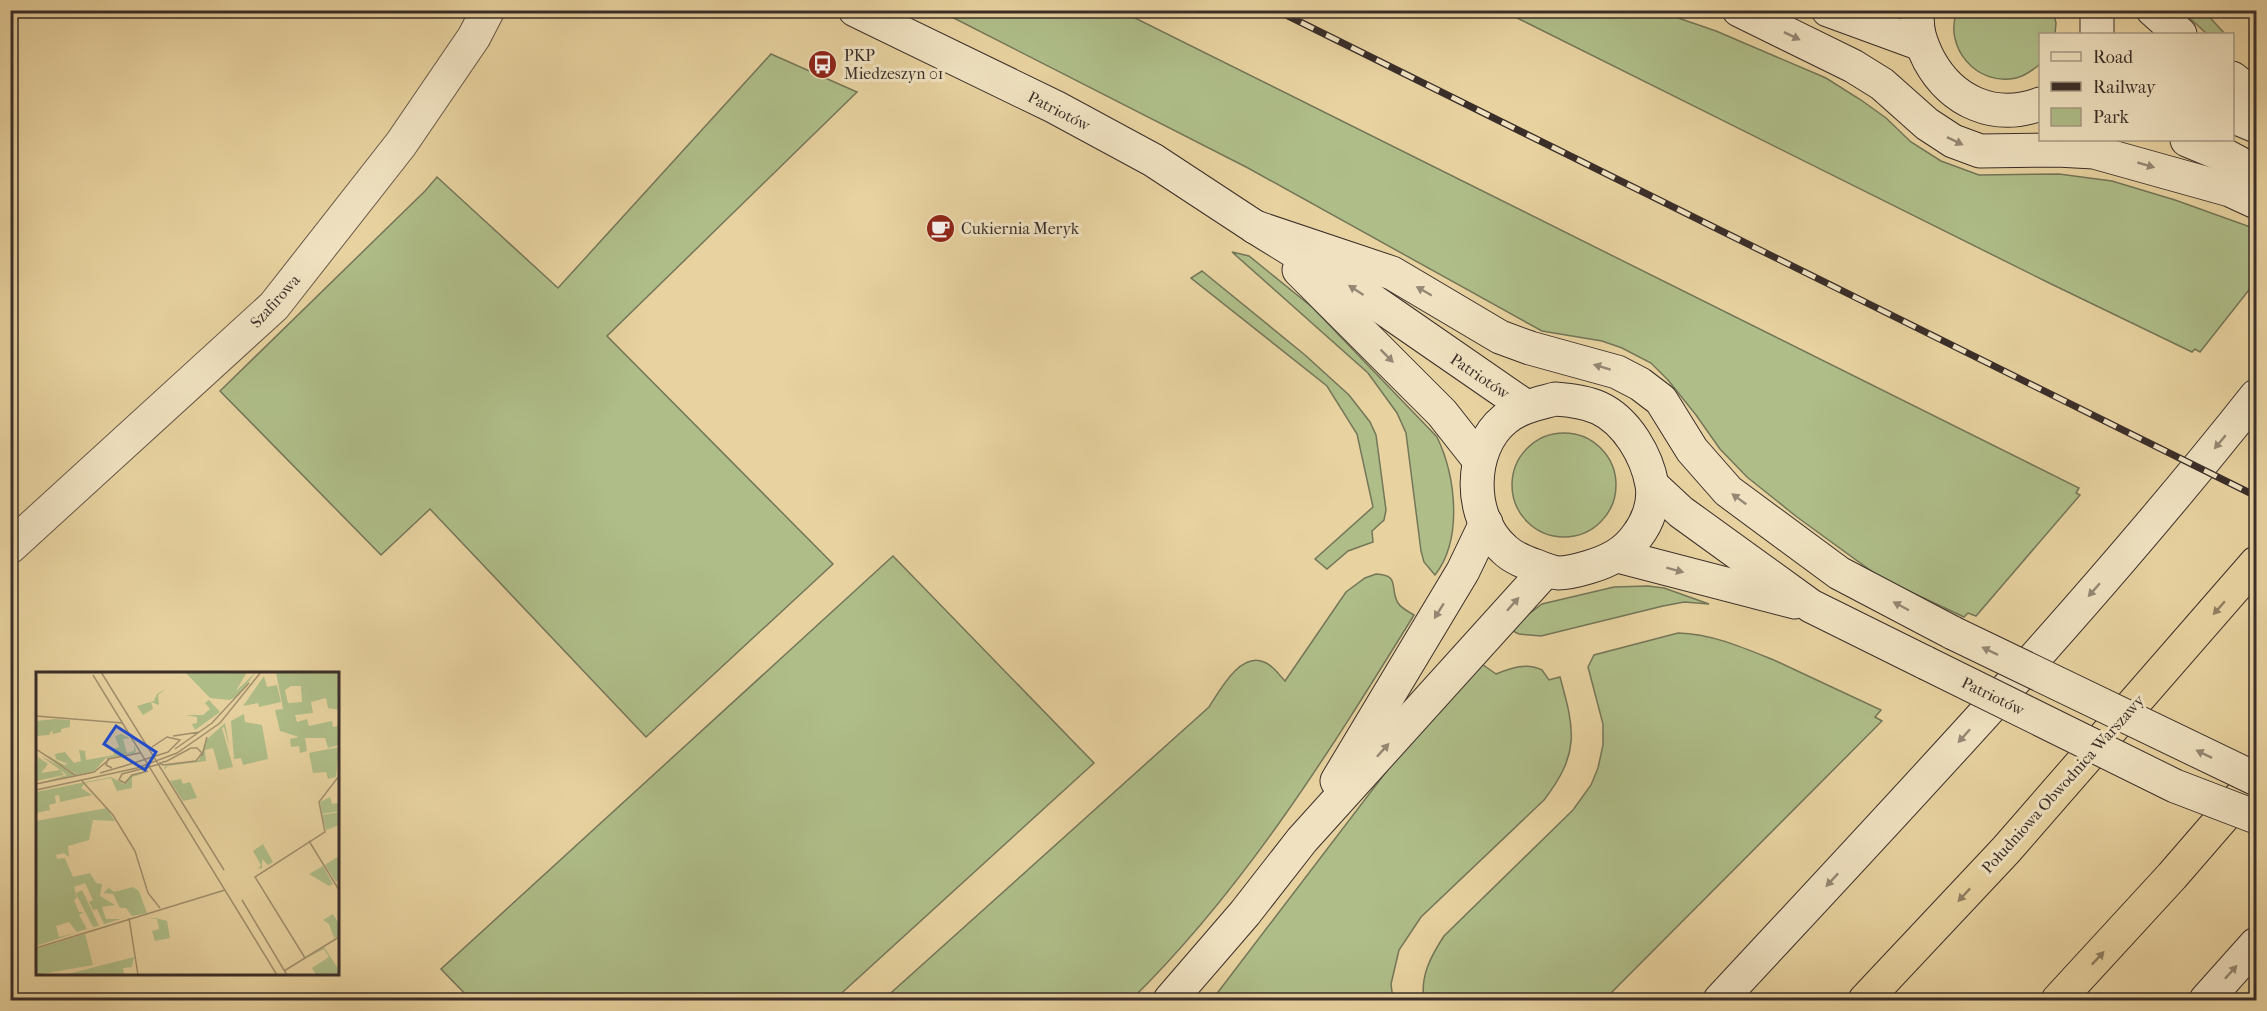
<svg xmlns="http://www.w3.org/2000/svg" width="2267" height="1011" viewBox="0 0 2267 1011" font-family="'IM FELL French Canon',serif">
<rect width="100%" height="100%" fill="#e8d3a0"/>
<filter id="stains"><feTurbulence type="fractalNoise" baseFrequency=".00333" numOctaves="4"/><feColorMatrix values="0 0 0 0 .2 0 0 0 0 .09 0 0 0 0 .02 0 0 0 .5 -.17"/></filter>
<radialGradient id="worn" r=".72"><stop offset=".6" stop-color="#630" stop-opacity="0"/><stop offset="1" stop-color="#630" stop-opacity=".3"/></radialGradient>
<!-- green -->
<g fill="#afbe89" stroke="#747659" stroke-width="1.5">
<polygon points="940,11 1121,11 2079,488 2076,493 2080,495 1976,616 1968,613 1964,617 1881,578 1797,517 1747,477 1720,449 1696,415 1668,380 1651,363 1622,348 1602,341 1542,331 1248,168"/>
<polygon points="1503,11 1658,11 1716,31 1826,78 1861,100 1886,118 1911,142 1941,161 1979,175 2059,174 2112,181 2175,200 2256,229 2256,281 2200,352 2195,349 2192,352 2045,281"/>
<path d="M1957 11H2053L2056 23 2055 34H2040V64C2033 70 2025 76 2016 78 1977 87 1943 47 1957 11Z"/>
<polygon points="2182,11 2204,11 2225,34 2207,34"/>
<polygon points="771,54 857,92 607,336 833,564 646,737 430,509 381,555 220,391 425,191 437,177 558,288"/>
<path d="M1232 252 1249 256 1312 307 1437 437C1456 477 1463 539 1435 575L1424 562 1421 551 1406 433 1397 413 1368 373Z"/>
<polygon points="1202,271 1305,355 1349,395 1370,422 1376,435 1386,510 1384,520 1372,531 1373,542 1348,551 1327,569 1315,559 1373,507 1357,434 1327,386 1191,278"/>
<circle cx="1564" cy="485" r="52"/>
<polygon points="893,556 1094,763 834,1000 471,1000 441,969"/>
<path d="M1376 574C1401 575 1389 588 1398 603 1401 608 1409 612 1414 615 1330 751 1245 888 1131 1000H883L1209 707C1220 690 1240 652 1264 662 1273 665 1279 675 1285 681L1346 592 1365 578Z"/>
<polygon points="1648,586 1664,588 1709,604 1684,602 1663,606 1541,636 1519,634 1509,629 1542,604 1614,587"/>
<path d="M1678 633C1713 634 1744 648 1776 661 1811 677 1846 694 1881 710L1875 717 1882 721 1604 1000H1424C1420 976 1431 956 1444 936L1573 810 1591 785 1598 768 1603 745V724L1588 667 1594 655Z"/>
<path d="M1479 662 1496 674C1511 668 1527 662 1542 670L1549 680 1560 677C1575 731 1580 753 1544 800L1421 917 1399 950 1391 984 1393 1000H1212L1405 747Z"/>
</g>
<g fill="none" stroke-linecap="round" stroke-linejoin="round">
<defs>
<polyline id="street" points="10,547 274,306 401,144 474,37 488,10"/>
<g id="secondary">
<polyline points="855,10 1055,107 1153,160 1255,227 1360,292 1525,406"/>
<polyline points="1739,10 1853,66 1882,84 1927,124 1953,141 1980,151 2057,150 2094,152 2230,190 2256,202"/>
<polyline points="1828,10 1921,44"/>
<path d="M1918 10C1915 28 1921 44 1929 60 1952 102 1995 121 2040 104"/>
<polyline points="2097,10 2097,34"/>
<polyline points="2153,10 2180,34"/>
<polyline points="2232,78 2256,97"/>
<polyline points="2232,116 2256,126"/>
<polyline points="2187,140 2228,157 2256,172"/>
<polyline points="1255,227 1392,273 1500,337 1530,348 1617,372 1640,384 1661,400 1692,450 1728,491 1839,573 1953,633"/>
<polyline points="1299,270 1442,413 1479,460"/>
<path d="M1555 399C1570 400 1586 402 1599 408 1627 421 1647 456 1652 485 1655 502 1648 522 1637 536 1625 553 1609 561 1589 567 1579 570 1568 573 1558 573 1550 572 1543 569 1536 566 1524 562 1513 558 1504 549 1468 518 1468 449 1505 419 1519 407 1537 404 1555 399Z"/>
<polyline points="1653,486 1681,512 1811,606 1926,663"/>
<polyline points="1618,556 1795,602"/>
<polyline points="1337,781 1463,571 1486,523"/>
<polyline points="1170,1000 1245,913 1302,840 1546,570"/>
<path d="M1720 1000C1903 803 2089 607 2256 396"/>
<polyline points="2206,1000 2256,944"/>
</g>
<g id="highway">
<polyline points="1865,1000 2006,850 2256,563"/>
<polyline points="2058,1000 2172,876 2256,779"/>
</g>
</defs>
<!-- street casing -->
<use href="#street" stroke="#665747" stroke-width="35"/>
<!-- secondary casing -->
<use href="#secondary" stroke="#3a2e29" stroke-width="35"/>
<!-- highway casing -->
<use href="#highway" stroke="#3a2e29" stroke-width="35"/>
<!-- street -->
<use href="#street" stroke="#f0e2c1" stroke-width="33"/>
<!-- secondary -->
<use href="#secondary" stroke="#f0e2c1" stroke-width="33"/>
<!-- highway -->
<use href="#highway" stroke="#e8d3a0" stroke-width="33"/>
<defs>
<polyline id="rail" points="1276,10 2256,496"/>
</defs>
<!-- rail casing -->
<use href="#rail" stroke="#3a2e29" stroke-width="7"/>
<!-- rail -->
<use href="#rail" stroke="#f0e2c1" stroke-width="4.5" stroke-dasharray="14" stroke-linecap="butt"/>
<defs>
<g id="secondary-bridge">
<polyline points="1953,633 2256,779"/>
<polyline points="1926,663 2175,786 2256,817"/>
</g>
</defs>
<!-- secondary-bridge casing -->
<use href="#secondary-bridge" stroke="#3a2e29" stroke-width="35" stroke-linecap="butt"/>
<!-- secondary-bridge -->
<use href="#secondary-bridge" stroke="#f0e2c1" stroke-width="33"/>
</g>
<!-- one-way arrows -->
<defs><path id="oneway-solid" d="M-6-.8H1V-3.2L6.5 0L1 3.2V.8H-6Z" transform="scale(1.5)"/></defs>
<g fill="#958875">
<use href="#oneway-solid" transform="translate(1792 36) rotate(26)"/>
<use href="#oneway-solid" transform="translate(1955 141) rotate(26)"/>
<use href="#oneway-solid" transform="translate(2146 165) rotate(16)"/>
<use href="#oneway-solid" transform="translate(1356 290) rotate(-147)"/>
<use href="#oneway-solid" transform="translate(1424 291) rotate(-150)"/>
<use href="#oneway-solid" transform="translate(1387 356) rotate(45)"/>
<use href="#oneway-solid" transform="translate(1602 367) rotate(-163)"/>
<use href="#oneway-solid" transform="translate(2220 442) rotate(130)"/>
<use href="#oneway-solid" transform="translate(1739 499) rotate(-144)"/>
<use href="#oneway-solid" transform="translate(1675 570) rotate(15)"/>
<use href="#oneway-solid" transform="translate(2094 590) rotate(131)"/>
<use href="#oneway-solid" transform="translate(1513 604) rotate(-48)"/>
<use href="#oneway-solid" transform="translate(1901 606) rotate(-152)"/>
<use href="#oneway-solid" transform="translate(1439 611) rotate(122)"/>
<use href="#oneway-solid" transform="translate(1990 651) rotate(-154)"/>
<use href="#oneway-solid" transform="translate(1964 736) rotate(132)"/>
<use href="#oneway-solid" transform="translate(1383 750) rotate(-48)"/>
<use href="#oneway-solid" transform="translate(2204 754) rotate(-154)"/>
<use href="#oneway-solid" transform="translate(1832 880) rotate(133)"/>
<use href="#oneway-solid" transform="translate(2231 972) rotate(-48)"/>
</g>
<g fill="#918064">
<use href="#oneway-solid" transform="translate(2219 608) rotate(131)"/>
<use href="#oneway-solid" transform="translate(1964 895) rotate(133)"/>
<use href="#oneway-solid" transform="translate(2098 958) rotate(-47)"/>
</g>
<!-- icons -->
<defs>
<symbol id="bus-disc" viewBox="-11 -11 22 22"><circle r="9.5" fill="#8f2418" stroke="#f0e2c1"/><path d="M-5-6H5V4H4V6H2V4H-2V6H-4V4H-5ZM-3.5-4V0h7V-4ZM-3.5 1.2v1.5H-2V1.2ZM2 1.2v1.5H3.5V1.2Z" fill="#fff"/></symbol>
<symbol id="cafe-disc" viewBox="-11 -11 22 22"><circle r="9.5" fill="#8f2418" stroke="#f0e2c1"/><path d="M-5.5-4.5H6V0H3Q3 3.5 0 3.5H-2.5Q-5.5 3.5-5.5 0ZM3-3.2v2h1.7v-2ZM-6 4.5H4V6H-6Z" fill="#fff"/></symbol>
</defs>
<g fill-rule="evenodd">
<use href="#bus-disc" x="806" y="48" width="33" height="33"/>
<use href="#cafe-disc" x="924" y="212" width="33" height="33"/>
</g>
<g text-anchor="middle" dominant-baseline="central" stroke-width="6" stroke-linejoin="round" paint-order="stroke">
<!-- poi labels -->
<g font-size="16" fill="#3a2e29" stroke="#f0e2c1" text-anchor="start">
<text x="844" y="55">PKP<tspan x="844" dy="18">Miedzeszyn 01</tspan></text>
<text x="961" y="228">Cukiernia Meryk</text>
</g>
<!-- street labels -->
<g font-size="16" fill="#3a2e29" stroke="#f0e2c1">
<text transform="translate(1059 111) rotate(27)">Patriotów</text>
<text transform="translate(275 301) rotate(-48)">Szafirowa</text>
<text transform="translate(1480 376) rotate(34)">Patriotów</text>
<text transform="translate(1993 696) rotate(26)">Patriotów</text>
<text transform="translate(2063 784) rotate(-48)">Południowa Obwodnica Warszawy</text>
</g>
</g>
<!-- overview -->
<g transform="translate(36 672)">
<rect width="303" height="303" fill="#e8d3a0"/>
<path d="M149 0H211L200 19 220 0 202 24 193 28 174 26ZM240 0H303V38L292 36 290 26 275 30 277 41 259 43 261 50 271 47 273 54 296 49 297 55 303 54V73L292 76 289 66H269L271 79 264 81 263 74 255 75 254 67 263 65 244 59 239 38 247 37ZM255 14H265L266 30 252 31 249 18ZM228 4 231 15 241 13 245 30 223 35 222 31 207 34ZM130 17 122 23 123 33 115 30 117 37 107 43 101 34 118 29 121 22ZM173 28 184 40 159 58 156 52 161 51V45L150 43H167L174 37 169 31ZM208 42 209 50 226 53 232 87 207 93 205 86 198 87 195 49ZM19 47 34 48V55L25 57V60L17 62 16 58 13 63 0 64V49ZM189 51 194 78 188 55 186 56 197 95 183 98 177 76 169 78 170 89 132 94 128 98 129 94 140 91 163 88 170 68ZM85 62 94 66 87 67 91 81 98 79V73L100 78 99 81 70 86 58 99 0 112 31 103 5 84 39 102V100L38 101 15 87 11 83 28 93 32 92 20 87 19 82 29 80 38 91 45 89 43 78 49 79 50 88 78 83 77 77 83 75 79 64ZM303 75 300 105 292 107 290 100 277 101 273 81ZM2 85 12 92 5 101 24 98 28 103 0 109ZM110 101 96 105V116L81 119 75 106 49 111 45 116 56 123 24 130 23 123 19 124 20 131 13 133 14 138 0 141V120L75 105 88 112 96 103ZM145 107 147 112 154 110 161 126 147 129 134 109ZM294 125 296 132 302 131 303 139 286 142 284 130ZM71 136 79 149 57 148 53 168 32 174 33 185 28 181 20 183 21 187 29 186 37 205 54 201 60 211 66 212 64 224 79 233 66 235 70 247H85L68 252 61 237 57 238 53 230 57 228 49 211 38 215 41 226 38 228 43 240H47L43 243 51 257 41 260 33 250 20 254 23 265 40 261 0 274V149ZM303 140V153L290 158 286 143ZM227 172 237 190 232 193 226 187V196L222 197 225 193 217 179ZM303 184V208L300 210 289 193ZM287 194 297 212 293 214 273 202ZM97 215 103 219 111 241 96 244 90 236H84L77 222 67 221 73 216 78 220ZM46 218 54 235 63 254 57 255 42 226 40 221ZM297 242 303 252V264L298 266 293 252 287 248ZM113 246H120L131 249 134 266 119 269 116 259 123 257 121 247ZM49 262 57 293 0 303V277ZM288 275 303 298V303H280L276 296 293 285 288 277 271 286ZM98 285 96 295 87 296 88 303H28Z" fill="#afbe89" fill-rule="evenodd"/>
<path fill="none" stroke="#a29170" stroke-width="1.5" d="M65 0 188 198M57 3 241 303M0 44 87 51M137 64 164 60M0 77 39 103M139 77 176 51 213 11M166 84 171 65M85 95 132 80 144 68 131 65 116 75M76 96 70 93 72 87 104 81M112 99 96 103 89 111 83 108 86 102 124 92 127 90 131 89 155 76H161L166 81 160 89 127 93 125 92 124 91V90M64 101 88 94M46 109 77 143 99 179 112 221 124 236M0 112 58 100 75 86M0 118 101 96 141 81 184 51 225 0M273 169 303 218M206 228 251 303M93 246 102 303M0 276 189 218M269 286 219 205 289 160 283 130 303 104M248 299 303 265"/>
<path fill="#1d4ed8" fill-opacity="0.15" stroke="#1d4ed8" stroke-width="3" d="M80 54 120 80 109 98 68 72Z"/>
<rect width="303" height="303" fill="none" stroke="#3a2e29" stroke-width="3"/>
</g>
<!-- margin -->
<rect width="2267" height="1011" fill="none" stroke="#e8d3a0" stroke-width="36"/>
<rect x="12" y="12" width="2243" height="987" fill="none" stroke="#3a2e29" stroke-width="3"/>
<rect x="18" y="18" width="2231" height="975" fill="none" stroke="#3a2e29" stroke-width="1.5"/>
<!-- legend -->
<rect x="2039" y="33" width="195" height="108" fill="#f0e2c1" stroke="#a79a84" stroke-width="1.5"/>
<rect x="2051" y="52" width="30" height="9" fill="#f0e2c1" stroke="#a79a84" stroke-width="1.5"/>
<text x="2093" y="63" font-size="18" fill="#3a2e29">Road</text>
<rect x="2051" y="82" width="30" height="9" fill="#3a2e29" stroke="#a79a84" stroke-width="1.5"/>
<text x="2093" y="93" font-size="18" fill="#3a2e29">Railway</text>
<rect x="2051" y="108" width="30" height="18" fill="#afbe89" stroke="#a79a84" stroke-width="1.5"/>
<text x="2093" y="123" font-size="18" fill="#3a2e29">Park</text>
<rect width="100%" height="100%" filter="url(#stains)"/>
<rect width="100%" height="100%" fill="url(#worn)"/>
</svg>
